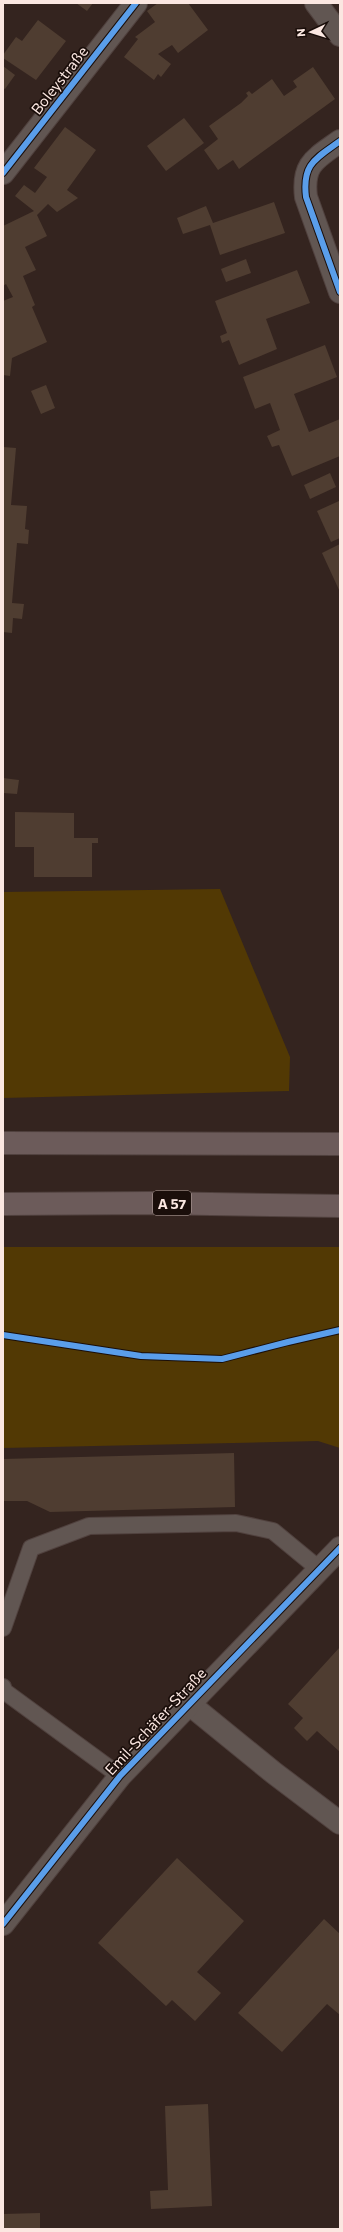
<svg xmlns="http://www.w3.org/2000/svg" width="343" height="2232" viewBox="0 0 343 2232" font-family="Commissioner,sans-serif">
<rect width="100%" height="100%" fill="#34241f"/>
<!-- green -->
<g fill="#523904">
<polygon points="220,889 290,1057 289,1091 3,1098 3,892"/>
<polygon points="3,1247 340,1247 340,1448 318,1441 3,1448"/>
</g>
<!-- building -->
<g fill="#4f3d31">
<polygon points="76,3 93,3 87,11"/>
<polygon points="158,3 188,3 208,30 178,53 172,45 158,54 171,64 161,77 158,74 154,80 124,57 138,39 135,37 155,22 147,11"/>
<polygon points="38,20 66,41 36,80 3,58 3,55 16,37 22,41"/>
<polygon points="3,66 15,75 5,89 3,88"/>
<polygon points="313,67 335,99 239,169 233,160 218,170 204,150 218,139 209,126 241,103 248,96 246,93 249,91 252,94 272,79 284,96 297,87 293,81"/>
<polygon points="184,118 204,143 166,171 147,146"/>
<polygon points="65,127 96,150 67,190 78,198 57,212 48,204 37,215 47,236 25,247 36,270 23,276 35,305 32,307 47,342 12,358 10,376 3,375 3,301 13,297 6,284 3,286 3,226 34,211 15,196 24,185 35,193 47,177 34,168"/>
<polygon points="274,202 285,233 220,255 210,225 183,234 177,218 206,206 213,223"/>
<polygon points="246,259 251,273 226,282 221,269"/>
<polygon points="297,270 310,303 266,319 277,349 239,365 229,340 222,343 220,336 227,333 215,301"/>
<polygon points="325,345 337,377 294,394 309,432 340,419 340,456 292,476 279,445 272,447 267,436 280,430 270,403 255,409 243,377"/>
<polygon points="46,385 55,408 41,414 31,391"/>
<polygon points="3,447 16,448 11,505 27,506 25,529 29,530 28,544 17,543 12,603 24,604 22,619 13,618 12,633 3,632"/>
<polygon points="330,473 336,487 310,499 304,485"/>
<polygon points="339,501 340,538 331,542 317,511"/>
<polygon points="340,544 340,592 322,553"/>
<polygon points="3,778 19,780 17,794 3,793"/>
<polygon points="15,812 74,813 74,838 98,838 98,843 92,843 92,877 34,877 34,847 15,847"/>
<polygon points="234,1453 235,1507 50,1512 27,1501 3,1501 3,1459"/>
<polygon points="340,1647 340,1752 317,1731 307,1741 294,1728 303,1718 288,1704"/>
<polygon points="177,1858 244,1921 197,1972 221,1993 195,2021 172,2000 166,2006 98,1943"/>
<polygon points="324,1919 340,1934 340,2015 327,2004 282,2052 238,2013"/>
<polygon points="208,2104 212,2206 151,2209 150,2191 168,2190 165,2106"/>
<polygon points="40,2213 40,2229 3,2229 3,2214"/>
</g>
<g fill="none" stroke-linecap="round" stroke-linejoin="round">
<defs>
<g id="service">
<polyline points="3,1628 31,1548 89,1526 236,1523 273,1531 319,1569"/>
<polyline points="3,1687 4,1691 120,1776"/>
</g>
<g id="minor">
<polyline points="316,3 340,35"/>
<path d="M340 141C315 159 302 164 306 197L340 292"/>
<polyline points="3,173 136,3"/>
<polyline points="188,1703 274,1773 340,1823"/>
<polyline points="3,1924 120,1776 340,1548"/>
</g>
<g id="motorway">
<polyline points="3,1143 340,1144"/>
<polyline points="3,1204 151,1203 340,1206"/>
</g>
</defs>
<!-- service casing -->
<use href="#service" stroke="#50413e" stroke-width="18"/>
<!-- minor casing -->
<use href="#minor" stroke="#50413e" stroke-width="24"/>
<!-- motorway casing -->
<use href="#motorway" stroke="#50413e" stroke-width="24"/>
<!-- service -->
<use href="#service" stroke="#615652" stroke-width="16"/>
<!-- minor -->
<use href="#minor" stroke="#615652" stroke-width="22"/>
<!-- motorway -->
<use href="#motorway" stroke="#6c5b5a" stroke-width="22"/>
<defs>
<g id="cycleway">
<path d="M340 141C315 159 302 164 306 197L340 292"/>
<polyline points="3,173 136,3"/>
<polyline points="3,1335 141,1356 222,1359 288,1342 340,1330"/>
<polyline points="3,1924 120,1776 340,1548"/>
</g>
</defs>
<!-- cycleway casing -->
<use href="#cycleway" stroke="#1a0e0a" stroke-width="8"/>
<!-- cycleway -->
<use href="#cycleway" stroke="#5a9eea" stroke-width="6"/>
</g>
<g text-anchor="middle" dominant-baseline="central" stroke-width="3.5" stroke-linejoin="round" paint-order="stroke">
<!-- shield labels -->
<rect fill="#1a0e0a" stroke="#b8a6a0" stroke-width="1" x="153" y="1191" width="38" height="24" rx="3"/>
<g font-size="14" font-weight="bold" fill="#fbe7e1">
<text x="172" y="1203">A 57</text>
</g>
<!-- street labels -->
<g font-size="15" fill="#fbe7e1" stroke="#1a0e0a">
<text transform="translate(59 80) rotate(-52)">Boleystraße</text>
<text transform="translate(155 1721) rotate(-47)">Emil-Schäfer-Straße</text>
</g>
</g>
<!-- border -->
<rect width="343" height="2232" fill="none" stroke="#fbe7e1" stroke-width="8"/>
<!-- north arrow -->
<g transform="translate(311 32) rotate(266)" stroke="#1a0e0a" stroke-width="3" paint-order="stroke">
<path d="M0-3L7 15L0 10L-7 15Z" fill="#fbe7e1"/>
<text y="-6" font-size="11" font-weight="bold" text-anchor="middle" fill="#fbe7e1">N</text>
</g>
</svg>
